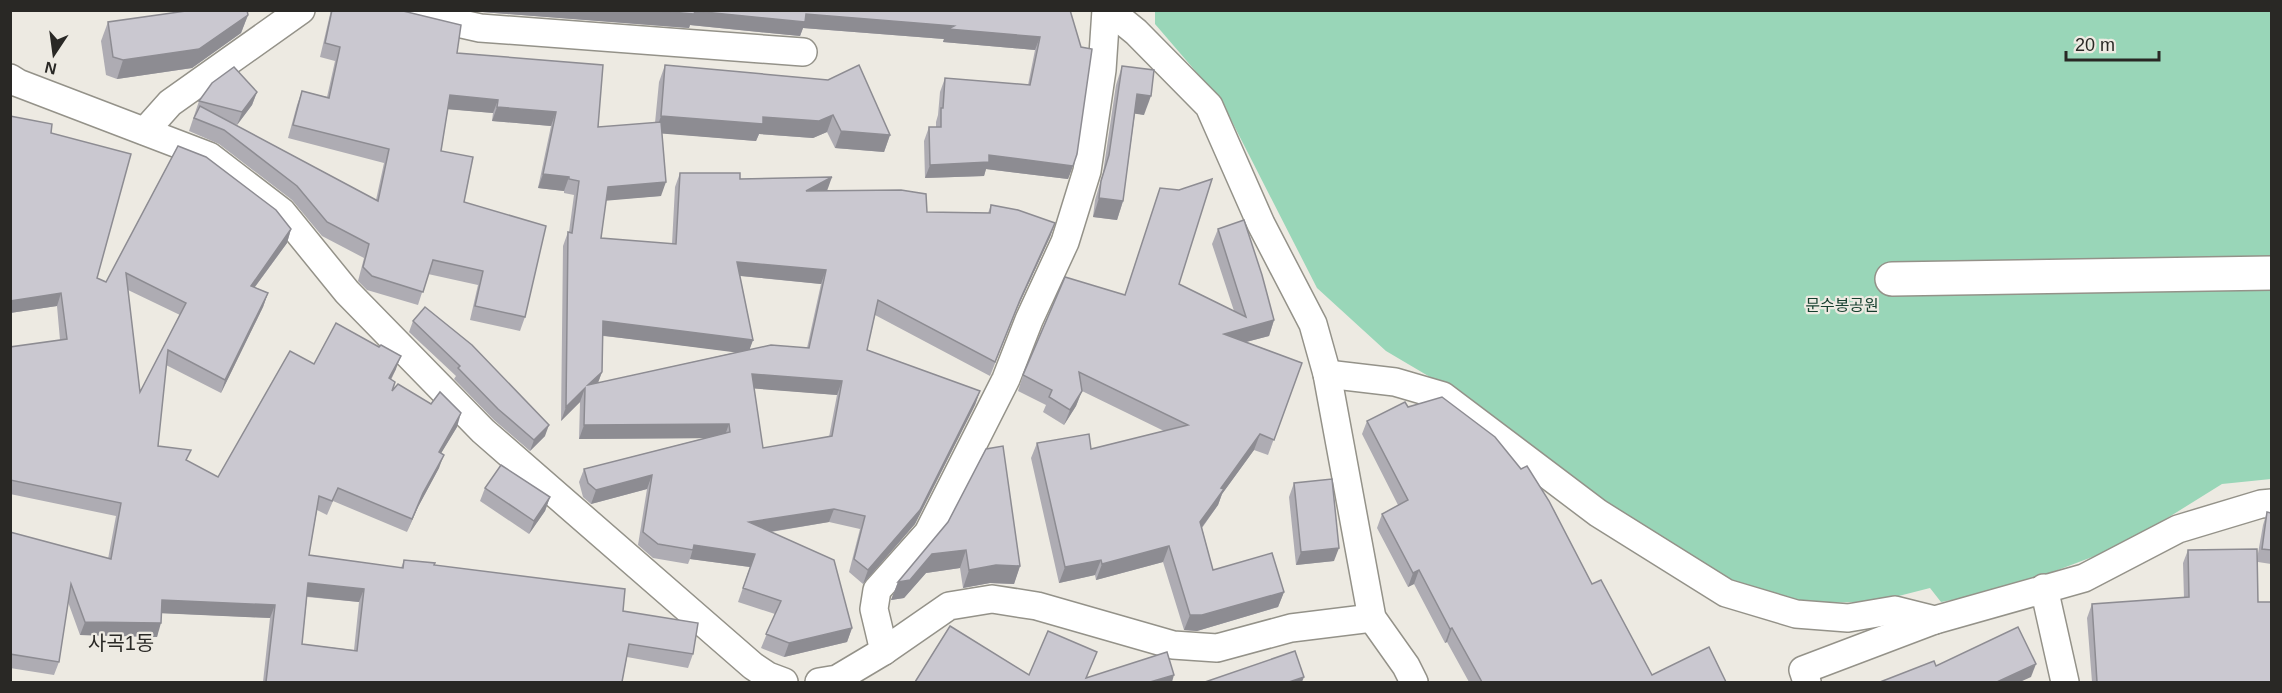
<svg xmlns="http://www.w3.org/2000/svg" width="2282" height="693" viewBox="0 0 2282 693" font-family="Arial,'Noto Sans KR',sans-serif">
<rect width="100%" height="100%" fill="#edeae2"/>
<!-- green -->
<polygon fill="#99d6b8" points="1155,10 2271,11 2271,479 2222,484 2124,545 2005,590 1941,602 1930,588 1879,601 1803,604 1731,587 1602,500 1452,390 1386,351 1317,288 1222,102 1155,24"/>
<g fill="none" stroke-linecap="round" stroke-linejoin="round">
<defs>
<g id="street">
<polyline points="400,10 480,28 803,52"/>
<polyline points="1109,10 1136,32 1209,106 1261,224 1313,324 1327,374 1372,618 1406,666 1414,682"/>
<polyline points="10,78 18,83 209,156 282,212 347,292 483,431 753,666 768,676 784,682"/>
<polyline points="145,131 170,103 301,10"/>
<polyline points="1327,374 1395,382 1443,396 1598,513 1726,593 1796,614 1848,618 1895,610 1935,620 2084,578 2178,529 2261,504 2272,503"/>
<polyline points="2044,588 2065,682"/>
<polyline points="884,651 874,609 877,590 928,533 1006,379 1029,320 1065,242 1087,171 1102,70 1106,10"/>
<polyline points="819,682 837,679 884,651 949,606 992,599 1037,606 1173,645 1217,648 1291,628 1372,618"/>
<polyline points="1807,682 1803,670 1935,620"/>
</g>
<polyline id="secondary" points="1892,279 2272,273"/>
</defs>
<!-- street casing -->
<use href="#street" stroke="#949289" stroke-width="30"/>
<!-- secondary casing -->
<use href="#secondary" stroke="#949289" stroke-width="36"/>
<!-- street -->
<use href="#street" stroke="#fff" stroke-width="27"/>
<!-- secondary -->
<use href="#secondary" stroke="#fff" stroke-width="33"/>
</g>
<!-- wall -->
<g fill="#aeacb3" fill-rule="evenodd">
<path d="M331 10H399L457 53 598 127 655 123 659 82 665 65 828 80 890 135 884 152 835 148 827 132 813 138 759 134 756 141 662 133 661 196 606 200 601 238 672 244 675 187 680 173 740 179 827 191 927 212 988 213 991 205 1055 223 1050 237 1015 313 990 376 875 315 867 350 980 391 975 405 915 524 863 584 849 572 860 529 829 522 771 532 852 628 847 642 784 657 761 648 775 614 738 602 750 567 690 559 688 564 653 558 638 545 647 489 591 504 583 497 579 482 584 469 705 438 579 439 580 402 561 421 563 246 568 232H569L574 195 564 193V191L538 188 551 126 492 121 493 113 448 109 441 151 464 202 525 317 520 331 470 320 478 285 428 274 418 305 367 290 358 281 364 258 322 236 292 200 219 144 189 131 199 101 257 92 252 105 237 125 234 124 376 200 384 163 288 138 297 105 302 91 327 97 335 61 320 57ZM740 276 821 284 807 348 749 350 753 340ZM603 336 631 339 737 352 598 383 602 372ZM754 388 837 395 829 437 763 448Z"/>
<polygon points="474,10 1070,10 1073,166 1068,179 986,169 984,176 925,178 924,141 929,127 936,127 936,122 938,115 940,92 945,78 1028,85 1035,50 943,42 944,39 803,28 800,36 690,25 689,28 482,12"/>
<polygon points="248,15 241,33 192,68 117,79 106,75 101,41 108,22"/>
<polygon points="1122,66 1144,115 1135,113 1123,201 1117,220 1093,217 1095,200 1103,173 1116,85"/>
<path d="M10 116 51 133 97 278 106 282 178 146 291 229 287 243 255 287 268 293 263 307 221 393 166 365 158 446 218 477 314 364 396 369 391 380 392 391 457 427 441 453 439 468 418 507 407 532 333 501 327 515 317 510 309 555 401 568 404 560 434 565 623 611 693 654 688 668 627 657 622 682H263L270 618 161 613 157 637 80 635 68 602 59 662 54 675 10 668V532L108 559 116 516 10 494V347L60 340 57 306 10 313ZM128 290 180 315 140 392ZM307 597 359 602 354 650 302 644Z"/>
<polygon points="1160,188 1179,284 1234,311 1212,244 1218,229 1274,320 1269,336 1246,342 1302,363 1268,455 1254,450 1222,494 1218,505 1202,528 1213,570 1284,592 1278,607 1197,631 1184,630 1163,562 1096,580 1095,575 1059,583 1031,458 1037,443 1091,449 1164,431 1082,391 1076,406 1064,425 1043,412 1046,405 1018,391 1023,375 1125,295"/>
<polygon points="413,321 545,436 530,451 494,420 454,379 456,376 409,332"/>
<polygon points="1408,407 1592,584 1652,675 1726,682 1469,682 1447,642 1445,643 1414,584 1408,587 1377,528 1382,514 1398,505 1362,434 1367,421"/>
<polygon points="1294,483 1334,561 1296,565 1289,497"/>
<polygon points="485,488 550,497 545,511 529,534 480,501"/>
<polygon points="2267,512 2271,513 2271,564 2258,562 2258,602 2271,682 2092,682 2087,618 2092,604 2184,598 2183,563 2188,550 2257,559 2263,525"/>
<polygon points="948,522 1020,566 1014,584 990,583 963,588 960,568 926,573 904,598 891,600 898,582"/>
</g>
<!-- shaded-wall -->
<g fill="#8d8c92">
<polygon points="483,10 648,10 806,14 954,26 1040,37 1035,50 943,42 944,39 803,28 800,36 690,25 689,28 482,12"/>
<polygon points="248,15 241,33 192,68 117,79 123,60"/>
<polygon points="257,92 252,105 237,125 242,112"/>
<polygon points="1137,94 1151,96 1144,115 1130,113"/>
<polygon points="450,95 498,100 493,113 445,109"/>
<polygon points="497,107 556,112 551,126 492,121"/>
<polygon points="833,115 827,132 813,138 759,134 756,141 655,133 661,116 763,117"/>
<polygon points="841,131 890,135 884,152 835,148"/>
<polygon points="989,155 1073,166 1068,179 986,169 984,176 925,178 930,165"/>
<polygon points="543,174 569,177 564,191 538,188"/>
<polygon points="832,177 827,191 806,191"/>
<polygon points="666,182 661,196 603,201 608,187"/>
<polygon points="1099,198 1123,201 1117,220 1093,217"/>
<polygon points="1055,223 1050,237 1015,313 990,376 1020,300"/>
<polygon points="291,229 287,243 246,299 251,286"/>
<polygon points="737,262 826,270 821,284 732,275"/>
<polygon points="61,293 57,306 10,313 10,301"/>
<polygon points="268,293 263,307 221,393 225,380"/>
<polygon points="1274,320 1269,336 1219,349 1224,334"/>
<polygon points="603,321 753,340 748,354 598,335"/>
<polygon points="401,356 396,369 384,392 389,378"/>
<polygon points="602,372 597,385 588,385"/>
<polygon points="752,374 842,381 837,395 747,388"/>
<polygon points="585,388 580,402 561,421 566,407"/>
<polygon points="980,391 975,405 915,524 863,584 868,570"/>
<polygon points="1082,391 1076,406 1064,425 1070,410"/>
<polygon points="461,413 457,427 434,465 439,452"/>
<polygon points="729,424 724,438 579,439 584,425"/>
<polygon points="549,425 545,436 530,451 534,440"/>
<polygon points="1260,434 1254,450 1222,494 1218,505 1194,538 1200,522 1221,488"/>
<polygon points="444,455 439,468 418,507 407,532 423,493"/>
<polygon points="652,475 647,489 591,504 596,490"/>
<polygon points="550,497 545,511 529,534 534,521"/>
<polygon points="834,509 829,522 744,536 749,522"/>
<polygon points="694,545 755,554 750,567 690,559"/>
<polygon points="1169,546 1163,562 1096,580 1102,564"/>
<polygon points="1339,548 1334,561 1296,565 1301,552"/>
<polygon points="966,550 960,568 926,573 904,598 891,600 898,582 932,554"/>
<polygon points="1101,560 1095,575 1059,583 1065,567"/>
<polygon points="996,565 1020,566 1014,584 990,583 963,588 969,570"/>
<polygon points="1419,570 1414,584 1408,587 1413,573"/>
<polygon points="308,583 364,589 359,602 303,596"/>
<polygon points="1284,592 1278,607 1197,631 1184,630 1190,615"/>
<polygon points="162,600 275,605 270,618 157,613"/>
<polygon points="85,622 161,623 157,637 80,635"/>
<polygon points="852,628 847,642 784,657 789,643"/>
<polygon points="1452,628 1447,642 1445,643 1450,629"/>
<polygon points="2036,664 2031,677 2020,682 1997,682"/>
<polygon points="1174,675 1172,682 1150,682"/>
<polygon points="1304,677 1302,682 1289,682"/>
</g>
<!-- building -->
<g fill="#cac8d0" stroke="#8d8c92" stroke-width="1.5" fill-rule="evenodd">
<polygon points="193,10 247,10 248,15 199,49 123,60 113,57 108,22"/>
<path d="M332 10H399L461 25 457 53 603 65 598 127 661 122 666 182 608 187 601 238 676 244 680 173H740V179L832 177 806 191 901 190 926 194 927 212 990 213 991 205 1018 210 1055 223 1020 300 995 362 878 300 867 350 980 391 920 510 868 570 854 559 865 516 834 509 749 522 834 560 852 628 789 643 766 634 781 601 743 588 755 554 694 545 693 550 658 544 643 532 652 475 596 490 588 483 584 469 730 432 729 424 584 425 585 388 566 407 568 232 572 233 579 181 569 179V177L543 174 556 112 497 107 498 100 450 95 441 151 473 157 464 202 546 226 525 317 475 306 483 271 433 260 423 292 372 276 363 267 369 244 327 222 297 186 224 130 194 118 200 106 378 201 389 149 293 125 302 91 329 98 340 47 325 43ZM737 262 826 270 809 348 771 345 588 385 602 372 603 321 753 340ZM752 374 842 381 832 436 763 448Z"/>
<polygon points="648,10 1070,10 1081,47 1092,49 1077,154 1073,166 989,155 989,162 930,165 929,127 941,127 941,108 943,108 945,78 1030,85 1040,37 948,29 954,26 806,14 805,22 695,11 694,14"/>
<polygon points="665,65 828,80 859,65 890,135 841,131 833,115 819,121 763,117 763,124 661,116"/>
<polygon points="1122,66 1154,70 1151,96 1137,94 1123,201 1099,198 1101,181 1109,155"/>
<polygon points="234,67 257,92 242,112 199,101 212,83"/>
<path d="M10 116 52 124 51 133 131 154 97 278 106 282 178 146 206 157 276 210 291 229 251 286 268 293 225 380 168 350 158 446 191 450 186 460 218 477 290 351 314 364 336 323 379 347 381 345 401 356 389 378 395 382 392 391 398 384 431 404 440 392 461 413 439 452 444 455 423 493 412 519 338 488 332 501 319 496 309 555 403 568 404 560 435 563 434 565 625 589 623 611 698 623 693 654 629 644 622 682H266L275 605 162 600 161 623 85 622 71 584 59 662 10 654V532L111 559 121 503 10 480V347L67 339 61 293 10 301ZM126 273 186 303 140 392ZM308 583 364 589 357 651 302 644Z"/>
<polygon points="1212,179 1179,284 1246,317 1218,229 1244,220 1262,275 1274,320 1224,334 1302,363 1274,440 1260,434 1221,488 1224,489 1200,522 1213,570 1272,553 1284,592 1202,615 1190,615 1169,546 1102,564 1101,560 1065,567 1037,443 1089,434 1091,449 1188,425 1079,372 1082,391 1070,410 1049,397 1052,390 1023,375 1065,277 1125,295 1160,188 1179,190"/>
<polygon points="425,307 472,345 549,425 534,440 498,409 458,368 460,366 413,321"/>
<polygon points="1442,397 1495,437 1521,469 1527,466 1549,501 1592,584 1601,580 1652,675 1709,647 1726,682 1482,682 1452,628 1450,629 1419,570 1413,573 1382,514 1408,500 1367,421 1405,402 1408,407"/>
<polygon points="1003,446 1020,566 996,565 969,570 966,550 932,554 910,580 898,582 948,522 986,449"/>
<polygon points="501,465 550,497 534,521 485,488"/>
<polygon points="1332,479 1339,548 1301,552 1294,483"/>
<polygon points="2267,512 2271,513 2271,550 2262,549"/>
<polygon points="2257,549 2258,602 2271,602 2271,682 2097,682 2092,604 2189,597 2188,550"/>
<polygon points="950,626 1029,675 1048,631 1097,652 1086,678 1167,652 1174,675 1150,682 915,682"/>
<polygon points="2018,627 2036,664 1997,682 1880,682 1934,661 1936,666"/>
<polygon points="1295,651 1304,677 1289,682 1205,682"/>
</g>
<g text-anchor="middle" dominant-baseline="central" stroke-width="4.5" stroke-linejoin="round" paint-order="stroke">
<!-- park labels -->
<g font-size="16" fill="#163f2e" stroke="#edeae2">
<text x="1842" y="305">문수봉공원</text>
</g>
<!-- quarter labels -->
<g font-size="20" fill="#292825" stroke="#edeae2">
<text x="121" y="643">사곡1동</text>
</g>
</g>
<!-- border -->
<rect width="2282" height="693" fill="none" stroke="#292825" stroke-width="24"/>
<!-- north arrow -->
<g transform="translate(54 54) rotate(193)" stroke="#edeae2" stroke-width="4.5" paint-order="stroke">
<path d="M0-4.5L10 22L0 15L-10 22Z" fill="#292825"/>
<text y="-9" font-size="16" font-weight="bold" text-anchor="middle" fill="#292825">N</text>
</g>
<!-- scale -->
<path d="M2066 51v9h93v-9" fill="none" stroke="#292825" stroke-width="3"/>
<text x="2075" y="51" font-size="18" fill="#292825" stroke="#edeae2" stroke-width="4.5" paint-order="stroke">20 m</text>
</svg>
